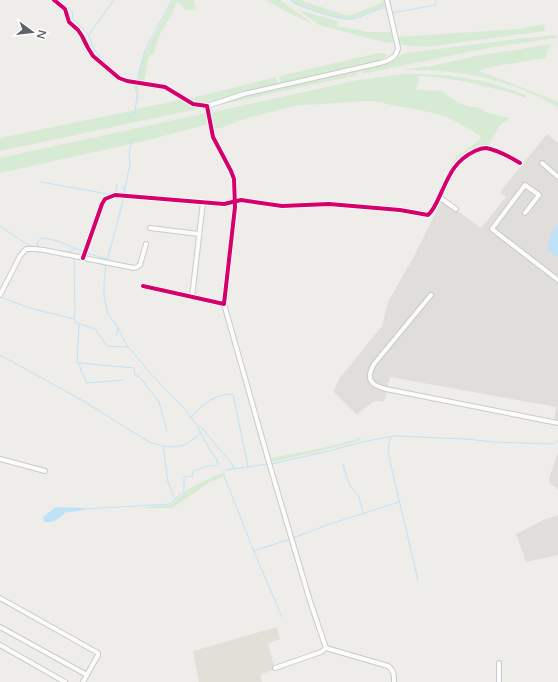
<svg xmlns="http://www.w3.org/2000/svg" width="558" height="682" viewBox="0 0 558 682" font-family="'Varela Round',sans-serif">
<rect width="100%" height="100%" fill="#efede9"/>
<!-- industrial -->
<g fill="#e0deda">
<polygon points="547,134 558,143 558,421 554,420 556,407 390,377 384,402 375,401 367,406 357,415 335,393 334,390 340,378 382,326 388,302 413,258 442,200 481,228 506,197 500,193 504,187"/>
<polygon points="558,452 558,489 550,484 549,479"/>
<polygon points="558,515 558,555 526,562 516,534 543,520"/>
</g>
<!-- education -->
<polygon fill="#e2dfd9" points="277,627 280,639 268,643 275,669 260,675 262,682 199,682 193,651"/>
<!-- green -->
<g fill="#d7ebd4">
<polygon points="173,0 193,0 195,2 195,5 196,6 195,10 185,10 179,2 176,4 170,17 159,36 154,54 149,56 144,82 138,81 140,67 146,51"/>
<polygon points="265,0 280,0 312,23 299,18"/>
<path d="M290 0H303L305 2 346 15H352L383 2V0H386L387 6C378 8 357 18 349 19 338 19 299 7 290 0Z"/>
<polygon points="298,10 338,21 337,26 369,32 392,32 393,42 387,43 319,25"/>
<polygon points="544,24 545,31 426,47 401,45 396,37 518,29"/>
<path d="M557 35 555 38 489 48 366 73 362 74 361 71 357 72V75L210 107 229 99 383 64C392 62 398 55 407 53L515 39Z"/>
<path d="M551 44 545 58 491 67 478 71 506 81 558 102V107C508 78 460 69 402 70L425 66 426 67 476 56Z"/>
<polygon points="378,53 385,54 388,56 373,63 280,84 279,76"/>
<path d="M403 74C446 73 487 78 527 96L524 98 516 94 467 82 437 77 418 76 419 82 416 89 433 91 440 90 459 103 471 107H477L488 113 510 118 500 125 488 146C486 147 484 146 482 146 455 151 444 185 433 207L453 162 458 155 481 139 480 136C468 128 456 121 443 116 425 110 406 108 387 104L382 102 366 101 307 105H299L247 118 221 128 213 129 209 113 358 80Z"/>
<polygon points="276,77 278,84 206,103 198,103 188,99"/>
<polygon points="136,84 138,84 139,98 136,109 180,100 202,108 0,151 0,138 135,110 138,97 136,88"/>
<polygon points="206,113 208,124 149,140 0,173 0,158"/>
<polygon points="362,436 358,441 321,451 272,462 271,458 327,447 354,440"/>
<polygon points="222,474 223,477 210,482 172,508 146,508 145,507 171,505 188,489 217,475"/>
</g>
<!-- water -->
<g fill="#bee2f8">
<path d="M558 223V257L548 250C547 240 553 231 558 223Z"/>
<path d="M56 507 84 508 86 510C79 510 72 513 66 512 59 519 54 523 44 522L43 517Z"/>
</g>
<g fill="none" stroke-linecap="round" stroke-linejoin="round">
<!-- stream -->
<g stroke="#bee2f8" stroke-width="1">
<polyline points="58,0 72,11 73,19 89,35 92,46 103,61 118,74 128,79"/>
<path d="M290 0C297 7 341 21 352 19 362 17 372 11 382 8H387"/>
<polyline points="392,11 392,13 435,5 436,0"/>
<polyline points="89,34 114,0"/>
<polyline points="137,81 145,50 172,0"/>
<polyline points="129,119 130,115 135,113 135,112 137,94 135,88 136,84"/>
<polyline points="41,182 108,194 116,192 117,184"/>
<polyline points="122,186 125,192"/>
<polyline points="124,193 130,164 129,154 132,139"/>
<polyline points="0,226 28,245 43,248"/>
<path d="M37 246 38 242 41 238C57 239 70 246 84 252"/>
<polyline points="52,250 69,252 76,248"/>
<polyline points="87,253 107,259"/>
<polyline points="74,259 75,312 74,319 75,322 95,329 107,346 128,347"/>
<polyline points="79,259 106,265"/>
<polyline points="107,261 124,197"/>
<polyline points="106,264 104,285 104,297 108,314 118,328 124,341 148,371 183,407 196,424 210,450 217,460 218,465"/>
<polyline points="0,297 30,308 74,319"/>
<polyline points="79,324 77,363 79,363 81,371 87,383 124,380"/>
<polyline points="116,336 118,328"/>
<polyline points="0,355 85,402 149,442 163,446 168,482 175,499"/>
<polyline points="79,363 134,368 135,376 139,376 159,402 167,431"/>
<path d="M191 417C206 403 211 395 233 394L248 467"/>
<polyline points="199,427 200,426 202,428 232,464 235,470"/>
<polyline points="391,437 389,443 388,453 418,580"/>
<polyline points="163,446 174,447 185,445 199,435 200,433"/>
<polyline points="271,464 329,451 362,442 394,436 466,439 494,442 553,444 558,441"/>
<polyline points="343,465 349,484 359,497 363,513"/>
<polyline points="226,470 268,464"/>
<polyline points="223,473 253,549 282,617"/>
<path d="M85 509 170 504 184 491V477L193 476V471C201 470 206 464 215 466"/>
<polyline points="293,538 330,524 399,502"/>
<polyline points="254,551 290,539"/>
</g>
<defs>
<g id="street">
<polyline points="54,0 65,9 69,22 78,30 82,36 88,48 93,56 119,78 127,81 165,87 193,104 207,106 213,137 231,171 234,179 235,207 224,304 143,286"/>
<path d="M207 106 244 94 380 63C389 61 397 57 398 48L387 0"/>
<polyline points="542,163 558,177"/>
<polyline points="439,197 456,209"/>
<polyline points="525,213 539,195 525,185 492,229 558,280"/>
<polyline points="150,228 199,234"/>
<path d="M83 258 102 204 105 199 115 195 224 204 241 200 282 206 329 204 400 210 428 215C435 209 438 199 442 191 450 173 456 160 475 151 479 149 482 148 486 148 498 150 510 157 520 163"/>
<polyline points="0,295 20,256 26,249 34,249 44,250 134,268 137,267 140,265 146,244"/>
<path d="M431 295 374 364C365 380 371 385 386 389L558 423"/>
<polyline points="192,297 203,202"/>
<path d="M224 304 270 466 310 601 326 648 388 666C394 670 394 675 394 682"/>
<polyline points="0,459 45,471"/>
<polyline points="0,598 98,653 98,655 83,682"/>
<polyline points="0,627 87,675"/>
<polyline points="0,645 65,682"/>
<polyline points="499,663 499,682"/>
<polyline points="275,668 321,652 326,648"/>
</g>
</defs>
<!-- street casing -->
<use href="#street" stroke="#cacaca" stroke-width="6"/>
<!-- street -->
<use href="#street" stroke="#fdfcfc" stroke-width="4"/>
<!-- rail -->
<g stroke="#e3e4e3" stroke-width="1" stroke-dasharray="1 5" stroke-linecap="butt">
<path d="M406 71C458 66 514 83 558 110"/>
<polyline points="0,156 198,113 358,76 533,42 558,40"/>
<polyline points="479,287 558,351"/>
<polyline points="553,296 558,300"/>
<polyline points="452,307 533,372 558,386"/>
</g>
<defs>
<g id="cycleway">
<polyline points="54,0 65,9 69,22 78,30 82,36 88,48 93,56 119,78 127,81 165,87 193,104 207,106 213,137 231,171 234,179 235,207 224,304 143,286"/>
<path d="M83 258 102 204 105 199 115 195 224 204 241 200 282 206 329 204 400 210 428 215C435 209 438 199 442 191 450 173 456 160 475 151 479 149 482 148 486 148 498 150 510 157 520 163"/>
</g>
</defs>
<!-- cycleway casing -->
<use href="#cycleway" stroke="#fff" stroke-width="6"/>
<!-- cycleway -->
<use href="#cycleway" stroke="#d6006c" stroke-width="4"/>
</g>
<!-- north arrow -->
<g transform="translate(32 32) rotate(105)" stroke="#ffffff" stroke-width="3" paint-order="stroke">
<path d="M0-3L7 15L0 10L-7 15Z" fill="#5e6368"/>
<text y="-6" font-size="11" font-weight="bold" text-anchor="middle" fill="#5e6368">N</text>
</g>
</svg>
